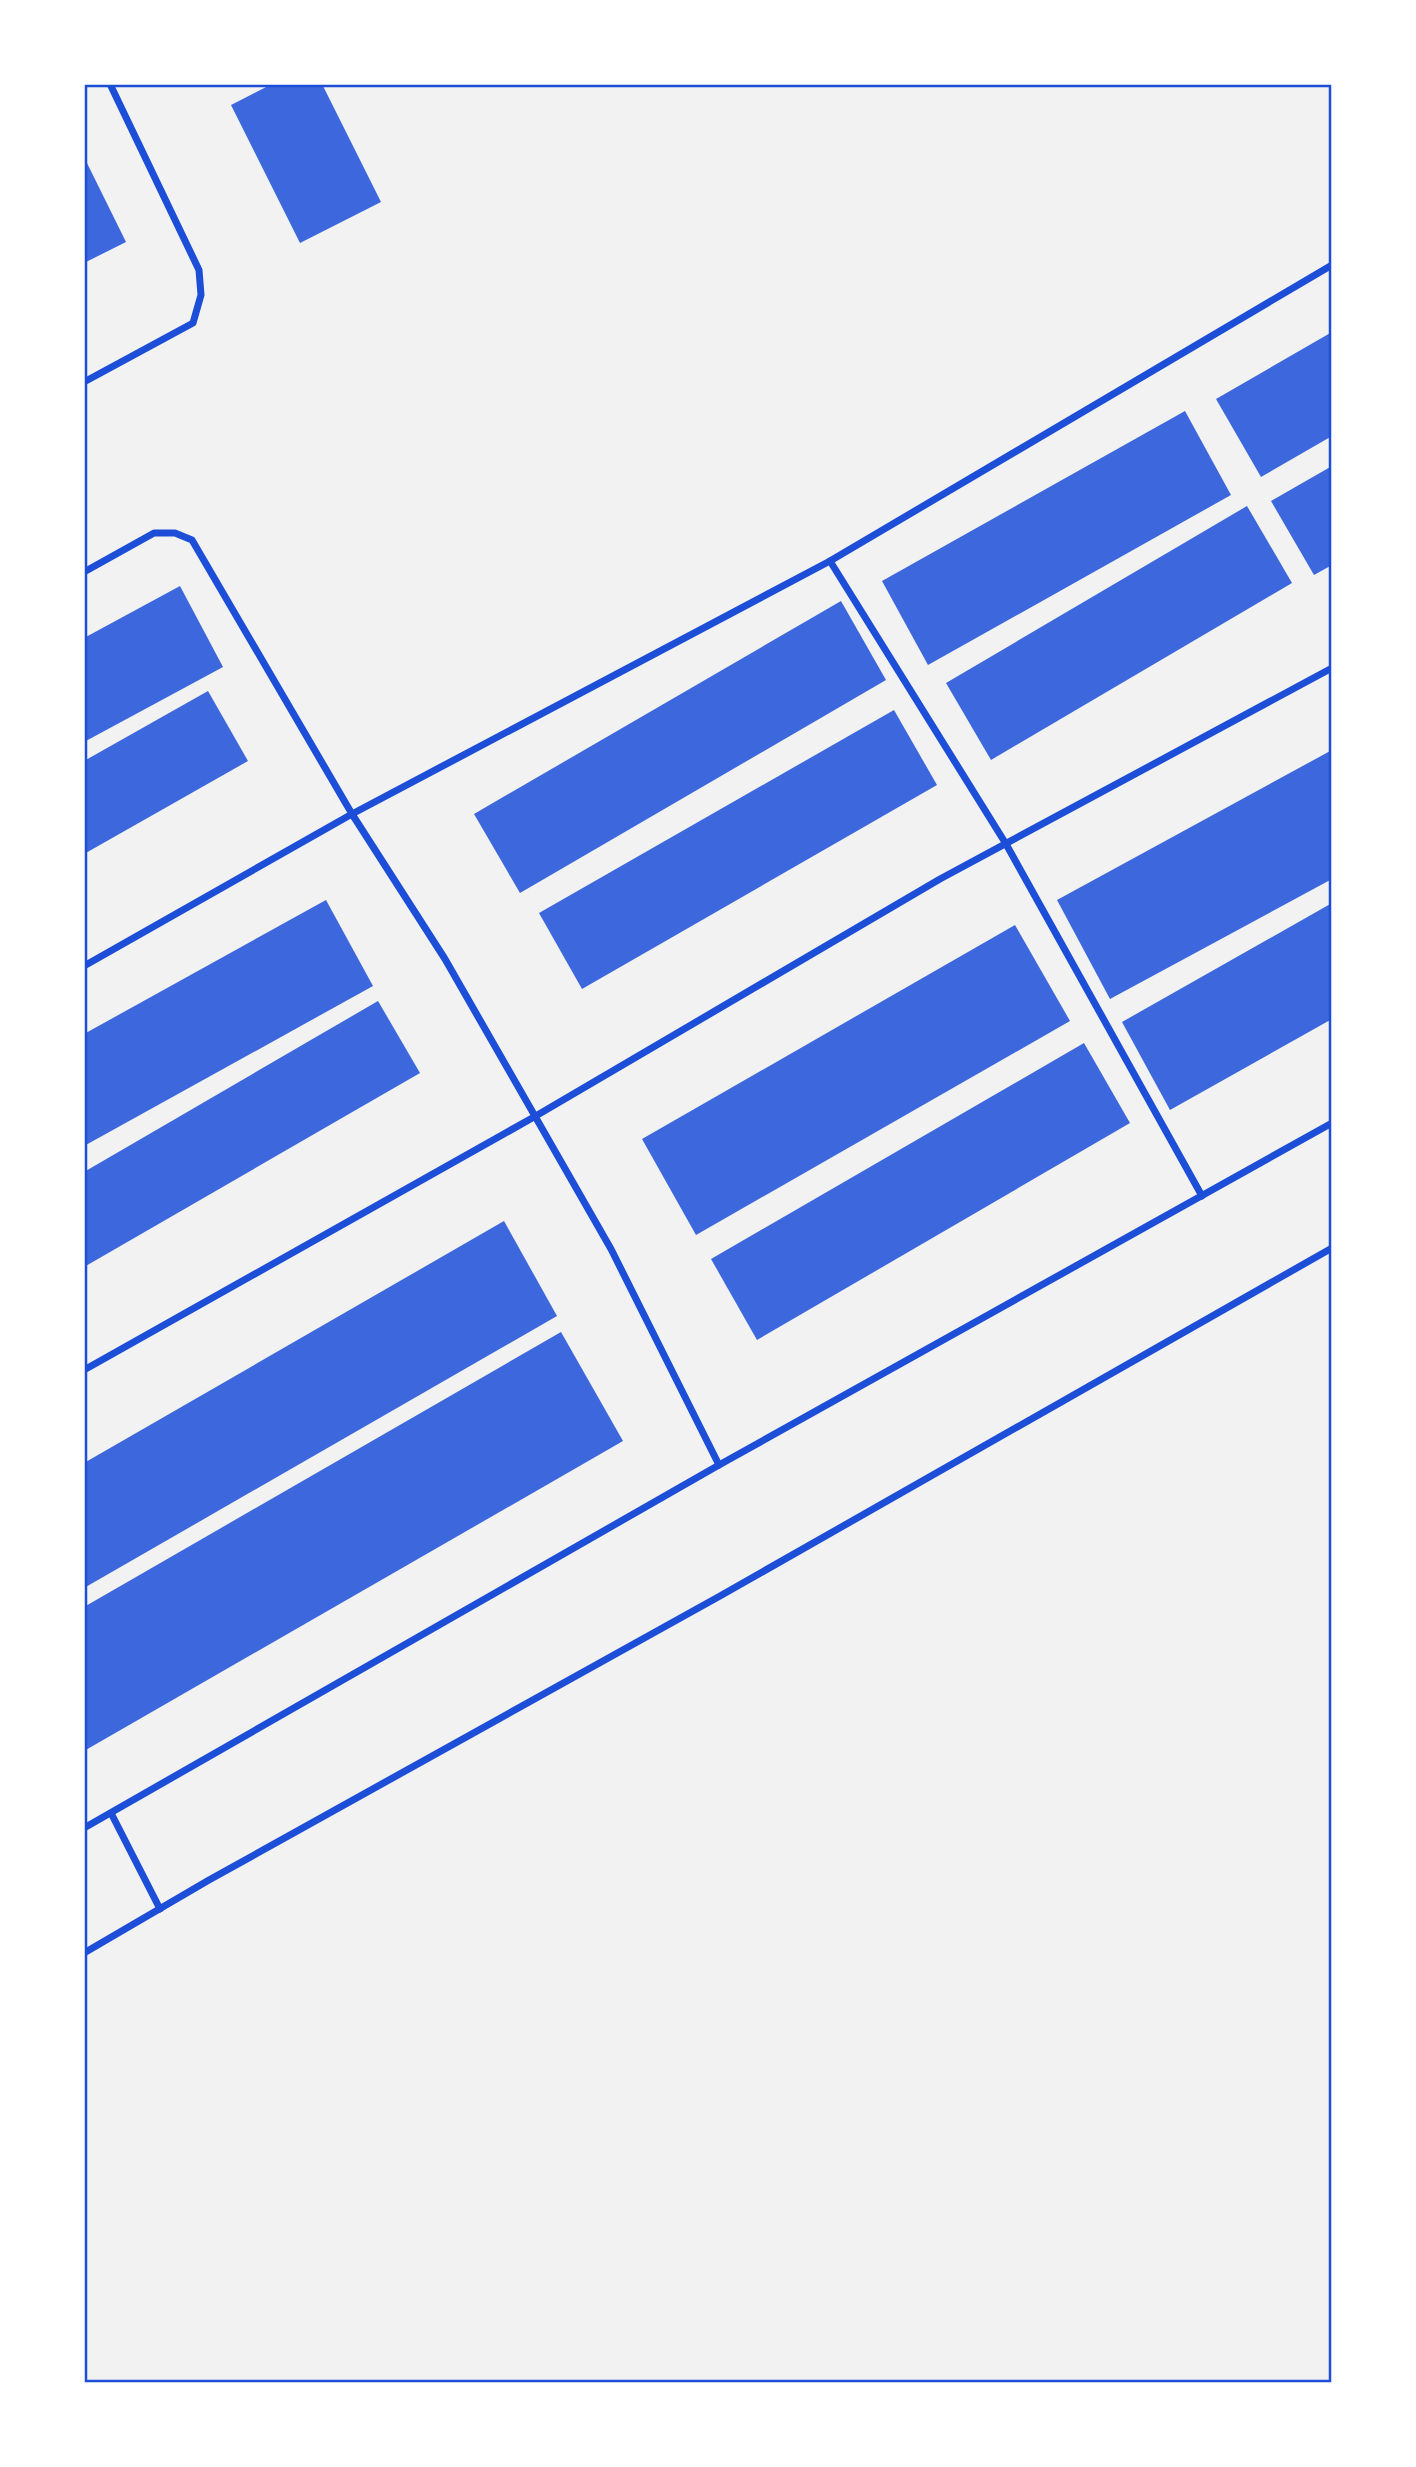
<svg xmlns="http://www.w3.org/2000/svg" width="1416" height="2467" viewBox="0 0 1416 2467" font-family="Quicksand,sans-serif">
<rect width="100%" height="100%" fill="#f2f2f2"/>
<!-- building -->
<g fill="#3d67dc">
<polygon points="272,84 322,84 381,202 300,243 231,105"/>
<polygon points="84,157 126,242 84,263"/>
<polygon points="1332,332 1332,436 1261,477 1216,399"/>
<polygon points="1185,411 1231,495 928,665 882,581"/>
<polygon points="1332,466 1332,565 1314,575 1271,501"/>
<polygon points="1247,506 1292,583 991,760 946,683"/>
<polygon points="180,586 223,667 84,742 84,638"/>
<polygon points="841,601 886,680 520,893 474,814"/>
<polygon points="208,691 248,761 84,854 84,761"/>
<polygon points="894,710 937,785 582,989 539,913"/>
<polygon points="1332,750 1332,879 1110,999 1057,900"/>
<polygon points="326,900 373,986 84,1146 84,1034"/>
<polygon points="1332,903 1332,1019 1170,1110 1122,1022"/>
<polygon points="1015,925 1070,1021 696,1235 642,1139"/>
<polygon points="378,1001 420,1073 84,1267 84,1172"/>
<polygon points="1084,1043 1130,1123 757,1340 711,1259"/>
<polygon points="504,1221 557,1316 84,1588 84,1463"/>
<polygon points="561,1332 623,1441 84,1751 84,1607"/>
</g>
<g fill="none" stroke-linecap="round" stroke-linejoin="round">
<!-- minor -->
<g stroke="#1d4ed8" stroke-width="7">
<polyline points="84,382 193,323 201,295 199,270 110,84"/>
<polyline points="830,561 1006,844 1202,1196"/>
<polyline points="84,572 154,533 175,533 192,540 352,814 445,959 611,1249 719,1465"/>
<polyline points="84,966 352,814 830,561 1332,265"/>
<polyline points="84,1370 534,1117 940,879 1332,668"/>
<polyline points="111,1813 160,1909"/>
<polyline points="84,1828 719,1465 1332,1123"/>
<polyline points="84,1953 209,1880 720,1596 1332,1248"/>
</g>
</g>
<!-- border -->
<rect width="1416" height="2467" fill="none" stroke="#ffffff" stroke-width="172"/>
<rect x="86" y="86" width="1244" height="2295" fill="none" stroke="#1d4ed8" stroke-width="2.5"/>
</svg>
